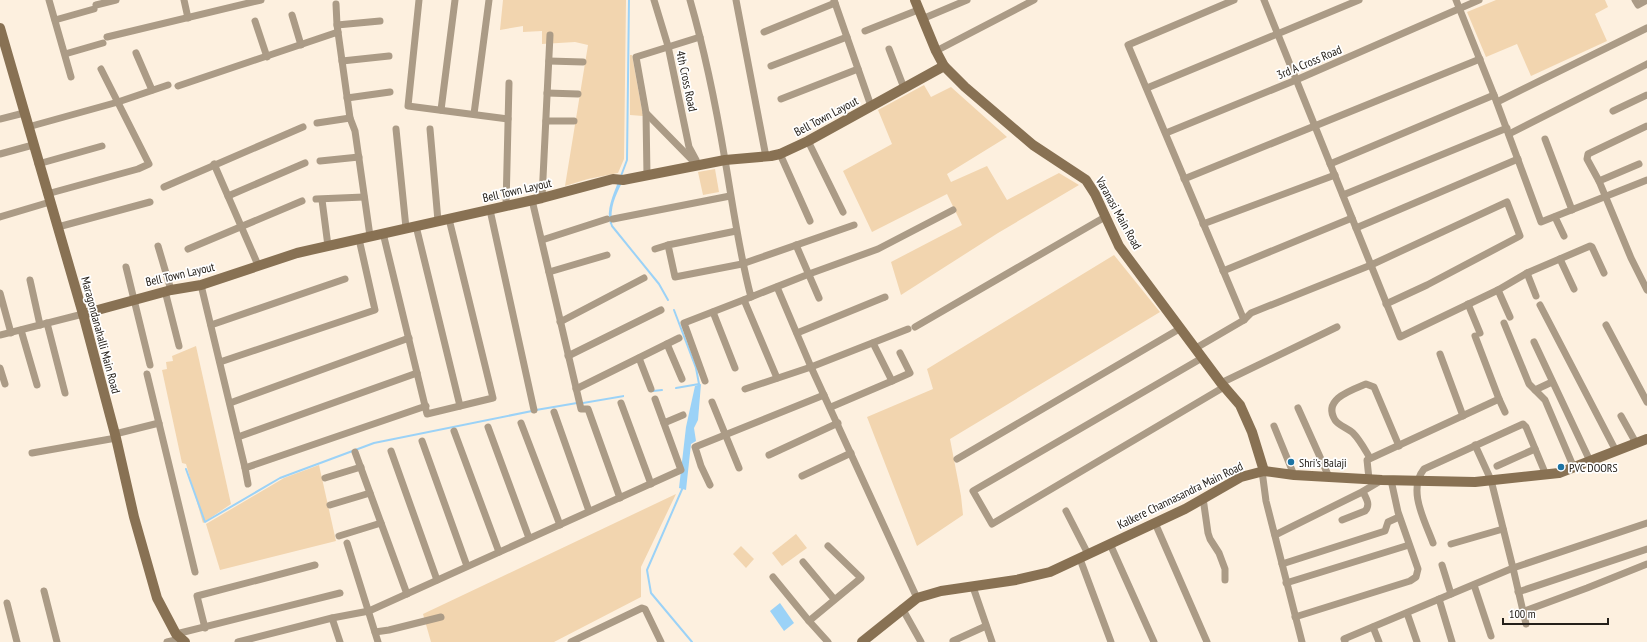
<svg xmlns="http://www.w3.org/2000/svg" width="1647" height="642" viewBox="0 0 1647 642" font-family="'PT Sans Narrow',sans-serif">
<rect width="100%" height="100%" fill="#fdf0df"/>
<!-- green -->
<g fill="#f2d5af">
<polygon points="503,0 626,0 624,159 618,173 588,179 565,186 588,45 575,42 542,44 542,31 523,32 523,26 500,30"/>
<polygon points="1496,0 1605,0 1608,7 1595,14 1607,41 1531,76 1517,44 1486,57 1467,12"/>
<polygon points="630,55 632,55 643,116 630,115"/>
<polygon points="924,85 931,97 951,87 1007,137 947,174 951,182 987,166 1007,200 1059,173 1079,185 998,233 901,295 891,262 962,225 947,194 872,232 843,171 892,144 878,110"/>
<polygon points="715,169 719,192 703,195 698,172"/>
<polygon points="1114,255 1160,312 950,439 961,496 963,515 917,546 867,417 933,389 927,369"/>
<polygon points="196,346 231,504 203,523 186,464 182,463 162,370 167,369 166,362 173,361 172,356"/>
<polygon points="319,465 336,541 220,570 206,524 284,478"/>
<polygon points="676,494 641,567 641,597 554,642 431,642 423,614"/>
<polygon points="796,534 807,548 782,566 772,553"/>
<polygon points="741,546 754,559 746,568 733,554"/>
</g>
<!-- water -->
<g fill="#9bd2f7">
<path d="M618 182 622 183C615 196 610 208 612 223L610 224C606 209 613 196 618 182Z"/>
<polygon points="701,384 698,420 694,428 696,441 691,444 686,490 679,488 686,427 695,386"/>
<polygon points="624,395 624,397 583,404 583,402"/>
<polygon points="780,603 794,623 784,631 770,611"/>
</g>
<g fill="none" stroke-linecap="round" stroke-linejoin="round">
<!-- stream -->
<g stroke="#9bd2f7" stroke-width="2">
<polyline points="621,176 627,160 629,0"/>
<polyline points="611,223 612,226 659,284 668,300"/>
<polyline points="674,310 696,368 699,384"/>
<polyline points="676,388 699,384"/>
<polyline points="653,391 662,390"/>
<polyline points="536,410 577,403"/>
<polyline points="186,469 205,522 280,478 374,443 532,411"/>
<polyline points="683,487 647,570 651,593 692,642"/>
</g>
<!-- street -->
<g stroke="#ab9b86" stroke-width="7">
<polyline points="49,0 71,77"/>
<polyline points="184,0 188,18"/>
<polyline points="419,0 408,106 508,119"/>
<polyline points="654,0 668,46 689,147 696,160"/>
<path d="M690 0C705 52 716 106 725 160 733 206 739 252 751 297L809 274 878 249 953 210"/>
<polyline points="736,0 766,157"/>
<polyline points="834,0 871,106"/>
<polyline points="1234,0 1128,45 1244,320"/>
<polyline points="1264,0 1400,337 1498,290 1527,273 1536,296"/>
<polyline points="1456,0 1494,95 1541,222 1647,180"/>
<polyline points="1635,0 1638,5 1647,0"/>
<polyline points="336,4 337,25 350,118 355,131 370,236"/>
<polyline points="96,5 116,0"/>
<polyline points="292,15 301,45"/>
<polyline points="922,19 967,0"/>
<polyline points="55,20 94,9"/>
<polyline points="255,21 267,57"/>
<polyline points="337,25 380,21"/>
<polyline points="865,31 918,10"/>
<polyline points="764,32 835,3"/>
<polyline points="107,37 261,0"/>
<polyline points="889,49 904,88"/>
<polyline points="936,51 1034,0"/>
<polyline points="136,53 152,90"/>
<polyline points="65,54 103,43"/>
<polyline points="342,61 389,56"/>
<polyline points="549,61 583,62"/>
<polyline points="771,66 847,37"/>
<polyline points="178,86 338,32"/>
<polyline points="1147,88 1359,0"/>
<polyline points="547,93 578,94"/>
<polyline points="347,98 390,92"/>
<polyline points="781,99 858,69"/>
<polyline points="1497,102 1647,28"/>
<polyline points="441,110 455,0"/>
<polyline points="1613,111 1647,95"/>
<polyline points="646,113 647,176"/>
<polyline points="474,114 489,0"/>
<polyline points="0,119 24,113"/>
<polyline points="546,121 574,121"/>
<polyline points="317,123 350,118"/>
<polyline points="28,127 118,102 168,85"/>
<polyline points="396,129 406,228"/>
<polyline points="430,129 438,221"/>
<polyline points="1166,133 1296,80 1479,0"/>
<polyline points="1509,134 1647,64"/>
<polyline points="1545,139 1572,210"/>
<polyline points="808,141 843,212"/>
<polyline points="0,154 33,145"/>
<polyline points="780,154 810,221"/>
<polyline points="320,161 359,157"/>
<polyline points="38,164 102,146"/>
<polyline points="214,164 258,265"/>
<polyline points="1330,164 1494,95"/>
<polyline points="1639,164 1599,181 1631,258 1647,290"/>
<polyline points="698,166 646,113 636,57 700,37"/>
<polyline points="1184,179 1480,59"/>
<polyline points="1599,181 1587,159 1588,154 1647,126"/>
<polyline points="164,187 303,127"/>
<polyline points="47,194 138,169 149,164 101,69"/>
<polyline points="1343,195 1507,128"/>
<polyline points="228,196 305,163"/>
<polyline points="542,198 550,35"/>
<polyline points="316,199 364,197"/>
<polyline points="322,200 328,246"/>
<polyline points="532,200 581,409 588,409 620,498"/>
<polyline points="506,206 509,83"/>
<polyline points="490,210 534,410"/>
<polyline points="0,217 50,202"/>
<polyline points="1555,217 1564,236"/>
<polyline points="613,219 730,196"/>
<polyline points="1203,224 1335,175"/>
<polyline points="416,226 460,406"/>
<polyline points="58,227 150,202"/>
<polyline points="1356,228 1518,159"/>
<polyline points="736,231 668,245 675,277 742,264 854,225"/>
<polyline points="383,233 427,414 493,398 449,219"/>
<polyline points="542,240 607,219"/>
<polyline points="796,245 819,298"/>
<polyline points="158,246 171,290"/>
<polyline points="188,249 302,201"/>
<polyline points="655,249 668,245"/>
<polyline points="1560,259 1574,289"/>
<polyline points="126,267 150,365"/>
<polyline points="1223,271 1352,218"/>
<polyline points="549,272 607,255"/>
<polyline points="1527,273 1590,246 1592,247 1604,273"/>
<polyline points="30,280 40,325"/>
<polyline points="201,285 245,468 426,406"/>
<polyline points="777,287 811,367 917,598"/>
<polyline points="1498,290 1510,317"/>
<polyline points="165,291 179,346"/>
<polyline points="0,293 11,333"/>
<polyline points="744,300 777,378"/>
<polyline points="1468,304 1480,333"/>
<polyline points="1540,305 1616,451"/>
<polyline points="713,312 735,368"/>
<polyline points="560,322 644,278"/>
<polyline points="47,323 65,393"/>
<polyline points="1504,323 1529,384 1545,400 1574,468"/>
<polyline points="211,325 345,279"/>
<polyline points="1606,325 1647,402"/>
<polyline points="915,327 1105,217"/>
<polyline points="21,330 37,385"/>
<polyline points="797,333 885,297"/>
<polyline points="0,335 83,314"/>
<polyline points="1534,342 1590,461"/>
<polyline points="873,343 892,381 910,373 900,353"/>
<polyline points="667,344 682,379"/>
<polyline points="1196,348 1244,320 1251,313 1371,265 1507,202 1520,236 1427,285 1386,304"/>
<polyline points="1440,354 1463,416"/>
<polyline points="568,356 661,310"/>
<polyline points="639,358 651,389"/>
<polyline points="1202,358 973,491 992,524 1224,387"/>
<polyline points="220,362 375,310 359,239"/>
<polyline points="0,368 5,384"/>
<polyline points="147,374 195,572"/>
<polyline points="705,381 684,323 751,297"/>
<polyline points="1221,383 1337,327"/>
<polyline points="576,389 679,338"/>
<polyline points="745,389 811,367 908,329"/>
<polyline points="1535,390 1552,382"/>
<polyline points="1499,399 1505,412"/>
<polyline points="712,402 739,468"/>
<polyline points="230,403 409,338"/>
<polyline points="621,403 651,484"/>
<polyline points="831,407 892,381"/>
<polyline points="1298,408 1329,477"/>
<polyline points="554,412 589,511"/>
<polyline points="1621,416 1636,443"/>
<polyline points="521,423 560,525"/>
<polyline points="664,423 683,415"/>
<polyline points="1274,426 1294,475"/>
<polyline points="488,427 529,538"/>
<polyline points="454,431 499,552"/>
<polyline points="115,434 159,423"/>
<polyline points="238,437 417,373"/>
<polyline points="422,441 467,566"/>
<polyline points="1475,445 1491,480 1513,568 1526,624"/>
<polyline points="391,451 437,580"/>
<polyline points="355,452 407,594"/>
<polyline points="32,453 116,438"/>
<polyline points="769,455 838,423"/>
<path d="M1370 458C1365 450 1360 440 1353 433 1348 428 1339 426 1335 420 1322 399 1352 390 1366 384L1374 387 1399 446"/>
<polyline points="957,459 1181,328"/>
<polyline points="1497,466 1535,449"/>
<polyline points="245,468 248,484"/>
<polyline points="1262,471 1266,501 1302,642"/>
<polyline points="802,476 851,453"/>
<polyline points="325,478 361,467"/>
<polyline points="1369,479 1367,460 1499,399 1475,336"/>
<polyline points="710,485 701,466 695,447 824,395"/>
<polyline points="1203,498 1208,533 1210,539 1219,553 1225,569 1225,580"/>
<polyline points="330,505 370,493"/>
<polyline points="1066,511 1088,554"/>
<path d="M1342 520 1365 511C1371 505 1366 498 1363 492"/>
<polyline points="1155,523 1207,642"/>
<polyline points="1275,535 1360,493 1382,480"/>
<polyline points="339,536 381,523"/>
<polyline points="347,543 378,642"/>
<path d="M1433 543C1425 521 1407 490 1424 469L1523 424 1526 427 1546 475"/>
<polyline points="1110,544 1154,642"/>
<polyline points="1451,544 1503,529"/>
<polyline points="1080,559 1111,642"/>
<polyline points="803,562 834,599"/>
<polyline points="1282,564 1385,531 1388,522 1399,517"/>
<polyline points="1442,565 1451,594"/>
<polyline points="773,577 809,621"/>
<polyline points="1286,583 1409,545"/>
<polyline points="1474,585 1491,636"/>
<polyline points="973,587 992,642"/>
<polyline points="44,591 57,642"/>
<polyline points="1518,592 1647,549"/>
<polyline points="1439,599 1452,642"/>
<polyline points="7,603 17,642"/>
<polyline points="902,608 921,642"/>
<polyline points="1522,612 1587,588 1647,564"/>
<polyline points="1407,613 1417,642"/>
<polyline points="1295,617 1410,581 1416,577 1418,569 1398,512 1391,480"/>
<polyline points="332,618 340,642"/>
<polyline points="1373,627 1379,642"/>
<polyline points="205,628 197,596 315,565"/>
<polyline points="375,632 389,630 441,617"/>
<polyline points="176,634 340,593"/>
<polyline points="953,641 986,626"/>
<polyline points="167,642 180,639"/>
<polyline points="238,642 332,618 369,611 681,470 655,399"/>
<polyline points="571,642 642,608 645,609 661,642"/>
<polyline points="828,642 809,621 861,578 828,546"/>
<polyline points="1345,642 1344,639 1513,568 1647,523"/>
</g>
<!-- secondary -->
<g stroke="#887153" stroke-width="10">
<polyline points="915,0 936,51 944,66 965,87 1033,145 1086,180 1095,194 1119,246 1221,383 1240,405 1252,432 1264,471"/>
<polyline points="0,28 83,314 116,438 134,517 157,598 176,634 185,642"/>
<polyline points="83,314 171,290 201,285 297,253 542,198 613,179 623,180 725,160 771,156 780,154 808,141 944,66"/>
<polyline points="862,642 917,598 941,591 1016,580 1050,572 1185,509 1241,477 1264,471 1294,475 1382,480 1475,482 1559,473 1647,439"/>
</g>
</g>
<!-- markers -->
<g fill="#1d74a4" stroke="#fff" stroke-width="1.5">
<circle cx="1291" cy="462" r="4"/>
<circle cx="1561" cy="467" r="4"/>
</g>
<g text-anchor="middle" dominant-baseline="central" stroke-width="3.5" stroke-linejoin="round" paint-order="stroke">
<!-- street labels -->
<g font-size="12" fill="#25201a" stroke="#fff">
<text transform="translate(1309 62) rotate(-23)">3rd A Cross Road</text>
<text transform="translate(687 81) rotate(78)">4th Cross Road</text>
<text transform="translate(826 116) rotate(-28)">Bell Town Layout</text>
<text transform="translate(517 190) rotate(-13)">Bell Town Layout</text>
<text transform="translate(1119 213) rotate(61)">Varanasi Main Road</text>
<text transform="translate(180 274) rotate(-13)">Bell Town Layout</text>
<text transform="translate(101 335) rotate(75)">Maragondanahalli Main Road</text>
<text transform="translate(1180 495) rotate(-26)">Kalkere Channasandra Main Road</text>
</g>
<!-- poi labels -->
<g font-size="12" fill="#25201a" stroke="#fff" text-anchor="start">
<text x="1299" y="462">Shri's Balaji</text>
<text x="1569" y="467">PVC DOORS</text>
</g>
</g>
<!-- scale -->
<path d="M1503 618v6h105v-6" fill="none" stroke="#25201a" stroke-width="2"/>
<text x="1509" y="618" font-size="12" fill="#25201a" stroke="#ffffff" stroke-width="3" paint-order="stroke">100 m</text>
</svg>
